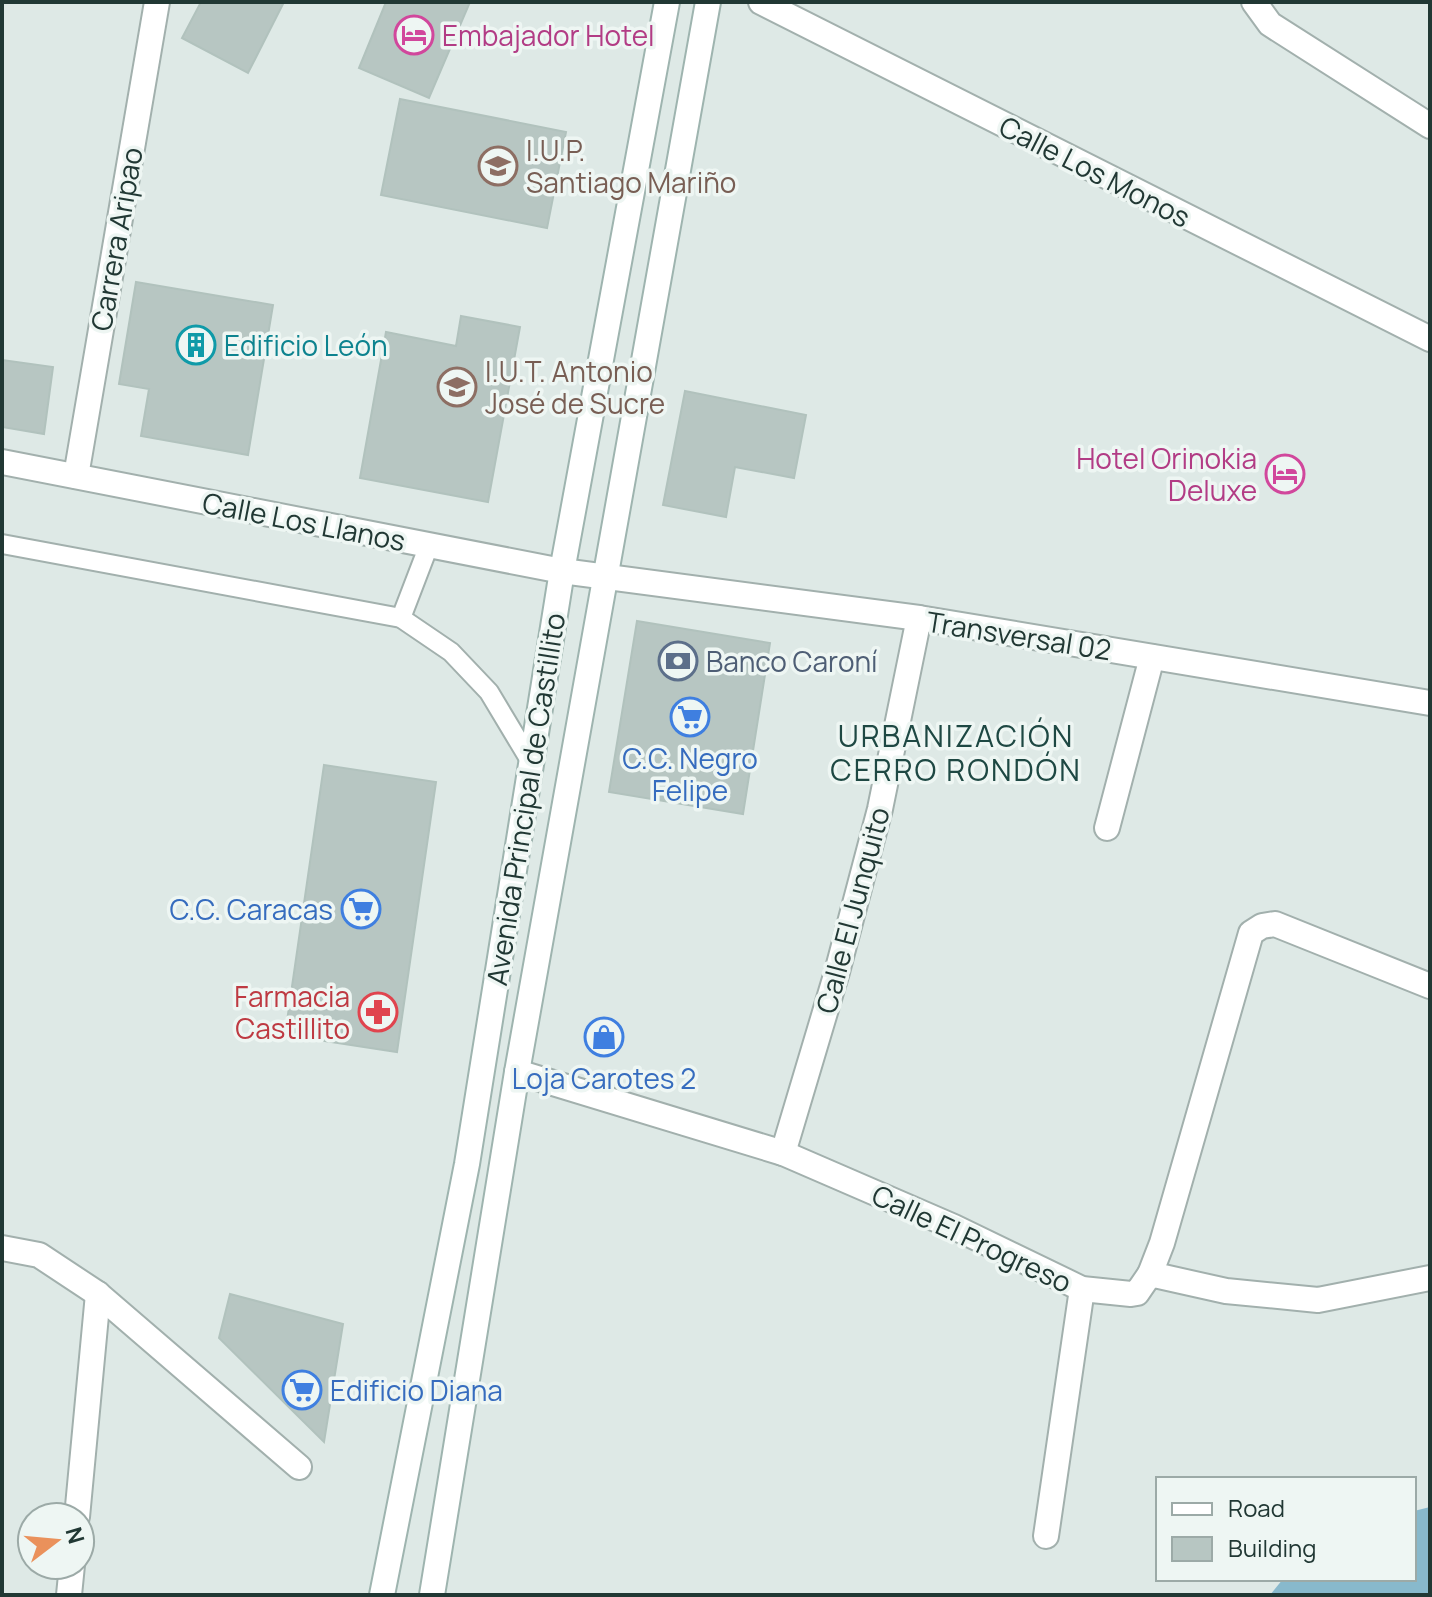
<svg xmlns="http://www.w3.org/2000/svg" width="1432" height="1597" viewBox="0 0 1432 1597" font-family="Manrope,sans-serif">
<rect width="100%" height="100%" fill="#dee9e6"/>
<!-- water -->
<polygon fill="#88b9cc" points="1430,1507 1430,1595 1270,1595 1283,1579 1414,1579 1414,1511"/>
<!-- building -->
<g fill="#b7c6c2" stroke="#b1c2bd" stroke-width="2">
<polygon points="201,2 284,2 248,73 182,38"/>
<polygon points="386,2 470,2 429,98 359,68"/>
<polygon points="400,99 566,132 547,228 381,195"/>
<polygon points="136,282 273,305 248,455 141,436 149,389 119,384"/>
<polygon points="461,316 520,327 488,502 360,478 386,332 456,346"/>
<polygon points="2,360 53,367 44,434 2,427"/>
<polygon points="685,391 806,415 794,478 735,467 726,517 663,505"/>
<polygon points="637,621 770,643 743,814 609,792"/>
<polygon points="324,765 436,782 397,1052 285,1035"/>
<polygon points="230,1294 343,1324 324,1442 219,1338"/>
</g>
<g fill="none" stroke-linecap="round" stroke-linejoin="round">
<defs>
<g id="service">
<polyline points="2,544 401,618 451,652 489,692 531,762"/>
<polyline points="401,618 429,545"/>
</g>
<g id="minor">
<polyline points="761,2 1430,339"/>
<polyline points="1254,2 1270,24 1430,126"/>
<polyline points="2,462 562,571 919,618 1430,703"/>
<polyline points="76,476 157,2"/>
<polyline points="1107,828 1152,657"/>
<polyline points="517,1072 783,1153 954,1227 1082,1289 1131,1294 1137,1293 1150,1274 1226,1291 1318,1300 1430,1278"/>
<polyline points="783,1153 837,972 880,809 919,618"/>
<polyline points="2,1248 39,1255 98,1294 299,1467"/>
<polyline points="1150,1274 1162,1243 1251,933 1262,926 1275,924 1430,986"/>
<polyline points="77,1517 98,1294"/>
<polyline points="1046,1536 1082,1289"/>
<polyline points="69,1595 72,1565"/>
</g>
<g id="secondary">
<polyline points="382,1595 467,1164 562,571 667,2"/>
<polyline points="432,1595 517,1072 708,2"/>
</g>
</defs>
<!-- service casing -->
<use href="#service" stroke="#a2b0ad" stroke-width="22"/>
<!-- minor casing -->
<use href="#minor" stroke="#a2b0ad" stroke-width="28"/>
<!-- secondary casing -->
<use href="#secondary" stroke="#9eb4af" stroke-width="28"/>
<!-- service -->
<use href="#service" stroke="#fff" stroke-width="18"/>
<!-- minor -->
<use href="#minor" stroke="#fff" stroke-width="24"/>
<!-- secondary -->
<use href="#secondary" stroke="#fff" stroke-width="24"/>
</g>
<!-- icons -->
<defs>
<symbol id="hotel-ring" viewBox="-11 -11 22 22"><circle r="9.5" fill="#eef6f3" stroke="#d1479c" stroke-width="1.5"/><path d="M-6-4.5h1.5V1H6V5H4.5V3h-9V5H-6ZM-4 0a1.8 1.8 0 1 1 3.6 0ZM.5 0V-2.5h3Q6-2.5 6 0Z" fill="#d1479c"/></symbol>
<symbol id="university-ring" viewBox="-11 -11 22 22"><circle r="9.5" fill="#eef6f3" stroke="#8d6e63" stroke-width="1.5"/><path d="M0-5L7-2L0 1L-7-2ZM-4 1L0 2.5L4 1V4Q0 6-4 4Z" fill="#8d6e63"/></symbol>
<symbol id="building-ring" viewBox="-11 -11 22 22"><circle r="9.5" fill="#eef6f3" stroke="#0f9aa8" stroke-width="1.5"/><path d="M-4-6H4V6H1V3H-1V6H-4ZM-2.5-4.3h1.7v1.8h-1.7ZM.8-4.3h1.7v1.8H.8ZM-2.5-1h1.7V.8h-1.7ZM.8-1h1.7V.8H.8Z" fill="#0f9aa8"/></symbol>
<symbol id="bank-ring" viewBox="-11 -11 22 22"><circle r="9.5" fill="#eef6f3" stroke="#5c6f8a" stroke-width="1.5"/><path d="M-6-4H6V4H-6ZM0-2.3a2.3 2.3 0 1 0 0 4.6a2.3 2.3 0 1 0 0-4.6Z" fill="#5c6f8a"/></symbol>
<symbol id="supermarket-ring" viewBox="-11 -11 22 22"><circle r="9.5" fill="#eef6f3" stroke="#3f7fe0" stroke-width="1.5"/><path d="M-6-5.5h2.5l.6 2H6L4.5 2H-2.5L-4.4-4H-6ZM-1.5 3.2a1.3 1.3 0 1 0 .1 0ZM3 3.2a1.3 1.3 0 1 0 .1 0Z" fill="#3f7fe0"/></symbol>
<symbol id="pharmacy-ring" viewBox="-11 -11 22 22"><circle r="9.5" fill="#eef6f3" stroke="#e0444e" stroke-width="1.5"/><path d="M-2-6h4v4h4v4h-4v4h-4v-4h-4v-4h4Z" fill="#e0444e"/></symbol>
<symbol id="shop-ring" viewBox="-11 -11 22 22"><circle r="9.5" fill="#eef6f3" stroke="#3f7fe0" stroke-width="1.5"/><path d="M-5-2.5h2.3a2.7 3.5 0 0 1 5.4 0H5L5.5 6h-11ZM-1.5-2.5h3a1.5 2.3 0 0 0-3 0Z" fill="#3f7fe0"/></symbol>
</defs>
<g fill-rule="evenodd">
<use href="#hotel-ring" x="392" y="13" width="44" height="44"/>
<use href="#university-ring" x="476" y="144" width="44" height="44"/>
<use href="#building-ring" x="174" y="323" width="44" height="44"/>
<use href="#university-ring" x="435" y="365" width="44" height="44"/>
<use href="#hotel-ring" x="1263" y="452" width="44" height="44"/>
<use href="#bank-ring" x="656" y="639" width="44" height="44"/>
<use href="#supermarket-ring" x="668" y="695" width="44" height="44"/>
<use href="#supermarket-ring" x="339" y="887" width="44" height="44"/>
<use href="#pharmacy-ring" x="356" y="990" width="44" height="44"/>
<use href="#shop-ring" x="582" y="1015" width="44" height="44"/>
<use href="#supermarket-ring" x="280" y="1368" width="44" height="44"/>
</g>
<g text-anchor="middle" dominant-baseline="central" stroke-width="7" stroke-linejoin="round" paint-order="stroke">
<!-- hotel labels -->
<g font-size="28" fill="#b23c85" stroke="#eef6f3" text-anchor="start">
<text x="442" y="35">Embajador Hotel</text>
<text x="1257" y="458" text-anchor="end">Hotel Orinokia<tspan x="1257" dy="32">Deluxe</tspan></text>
</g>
<!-- education labels -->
<g font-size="28" fill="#785e54" stroke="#eef6f3" text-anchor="start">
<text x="526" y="150">I.U.P.<tspan x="526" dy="32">Santiago Mariño</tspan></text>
<text x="485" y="371">I.U.T. Antonio<tspan x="485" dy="32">José de Sucre</tspan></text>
</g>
<!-- street labels -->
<g font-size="28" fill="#213834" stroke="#eef6f3">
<text transform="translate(1095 171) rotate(27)">Calle Los Monos</text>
<text transform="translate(116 239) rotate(-80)">Carrera Aripao</text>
<text transform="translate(304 521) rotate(11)">Calle Los Llanos</text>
<text transform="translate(1019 635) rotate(9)">Transversal 02</text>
<text transform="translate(525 799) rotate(-81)">Avenida Principal de Castillito</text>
<text transform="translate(852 910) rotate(-75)">Calle El Junquito</text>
<text transform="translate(972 1238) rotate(25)">Calle El Progreso</text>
</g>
<!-- culture labels -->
<g font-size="28" fill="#0d838f" stroke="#eef6f3" text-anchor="start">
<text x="224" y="345">Edificio León</text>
</g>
<!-- service labels -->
<g font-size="28" fill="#4e5e75" stroke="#eef6f3" text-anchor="start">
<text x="706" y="661">Banco Caroní</text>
</g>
<!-- shop labels -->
<g font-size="28" fill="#366cbe" stroke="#eef6f3">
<text x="690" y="758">C.C. Negro<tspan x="690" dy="32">Felipe</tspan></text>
<text x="333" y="909" text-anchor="end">C.C. Caracas</text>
<text x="604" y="1078">Loja Carotes 2</text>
<text x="330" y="1390" text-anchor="start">Edificio Diana</text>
</g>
<!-- health labels -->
<g font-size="28" fill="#be3a42" stroke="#eef6f3" text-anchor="end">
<text x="350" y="996">Farmacia<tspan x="350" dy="32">Castillito</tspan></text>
</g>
<!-- neighbourhood labels -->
<g font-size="30" letter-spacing="2" fill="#1e4843" stroke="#eef6f3">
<text x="956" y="735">URBANIZACIÓN<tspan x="956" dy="34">CERRO RONDÓN</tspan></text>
</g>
</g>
<!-- border -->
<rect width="1432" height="1597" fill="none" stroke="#213834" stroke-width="8"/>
<!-- legend -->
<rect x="1156" y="1477" width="260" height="104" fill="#eef6f3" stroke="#9caaa7" stroke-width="2"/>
<rect x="1172" y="1503" width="40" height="12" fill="#ffffff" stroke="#9caaa7" stroke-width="2"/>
<text x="1228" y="1517" font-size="24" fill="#213834">Road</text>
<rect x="1172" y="1537" width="40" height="24" fill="#b7c6c2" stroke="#9caaa7" stroke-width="2"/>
<text x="1228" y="1557" font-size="24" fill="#213834">Building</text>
<!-- north arrow -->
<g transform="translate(56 1541) rotate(74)"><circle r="38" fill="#eef6f3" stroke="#9caaa7" stroke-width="2"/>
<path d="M0-6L14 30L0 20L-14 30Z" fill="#ea915b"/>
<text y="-12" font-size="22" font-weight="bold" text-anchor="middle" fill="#213834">N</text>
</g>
</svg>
